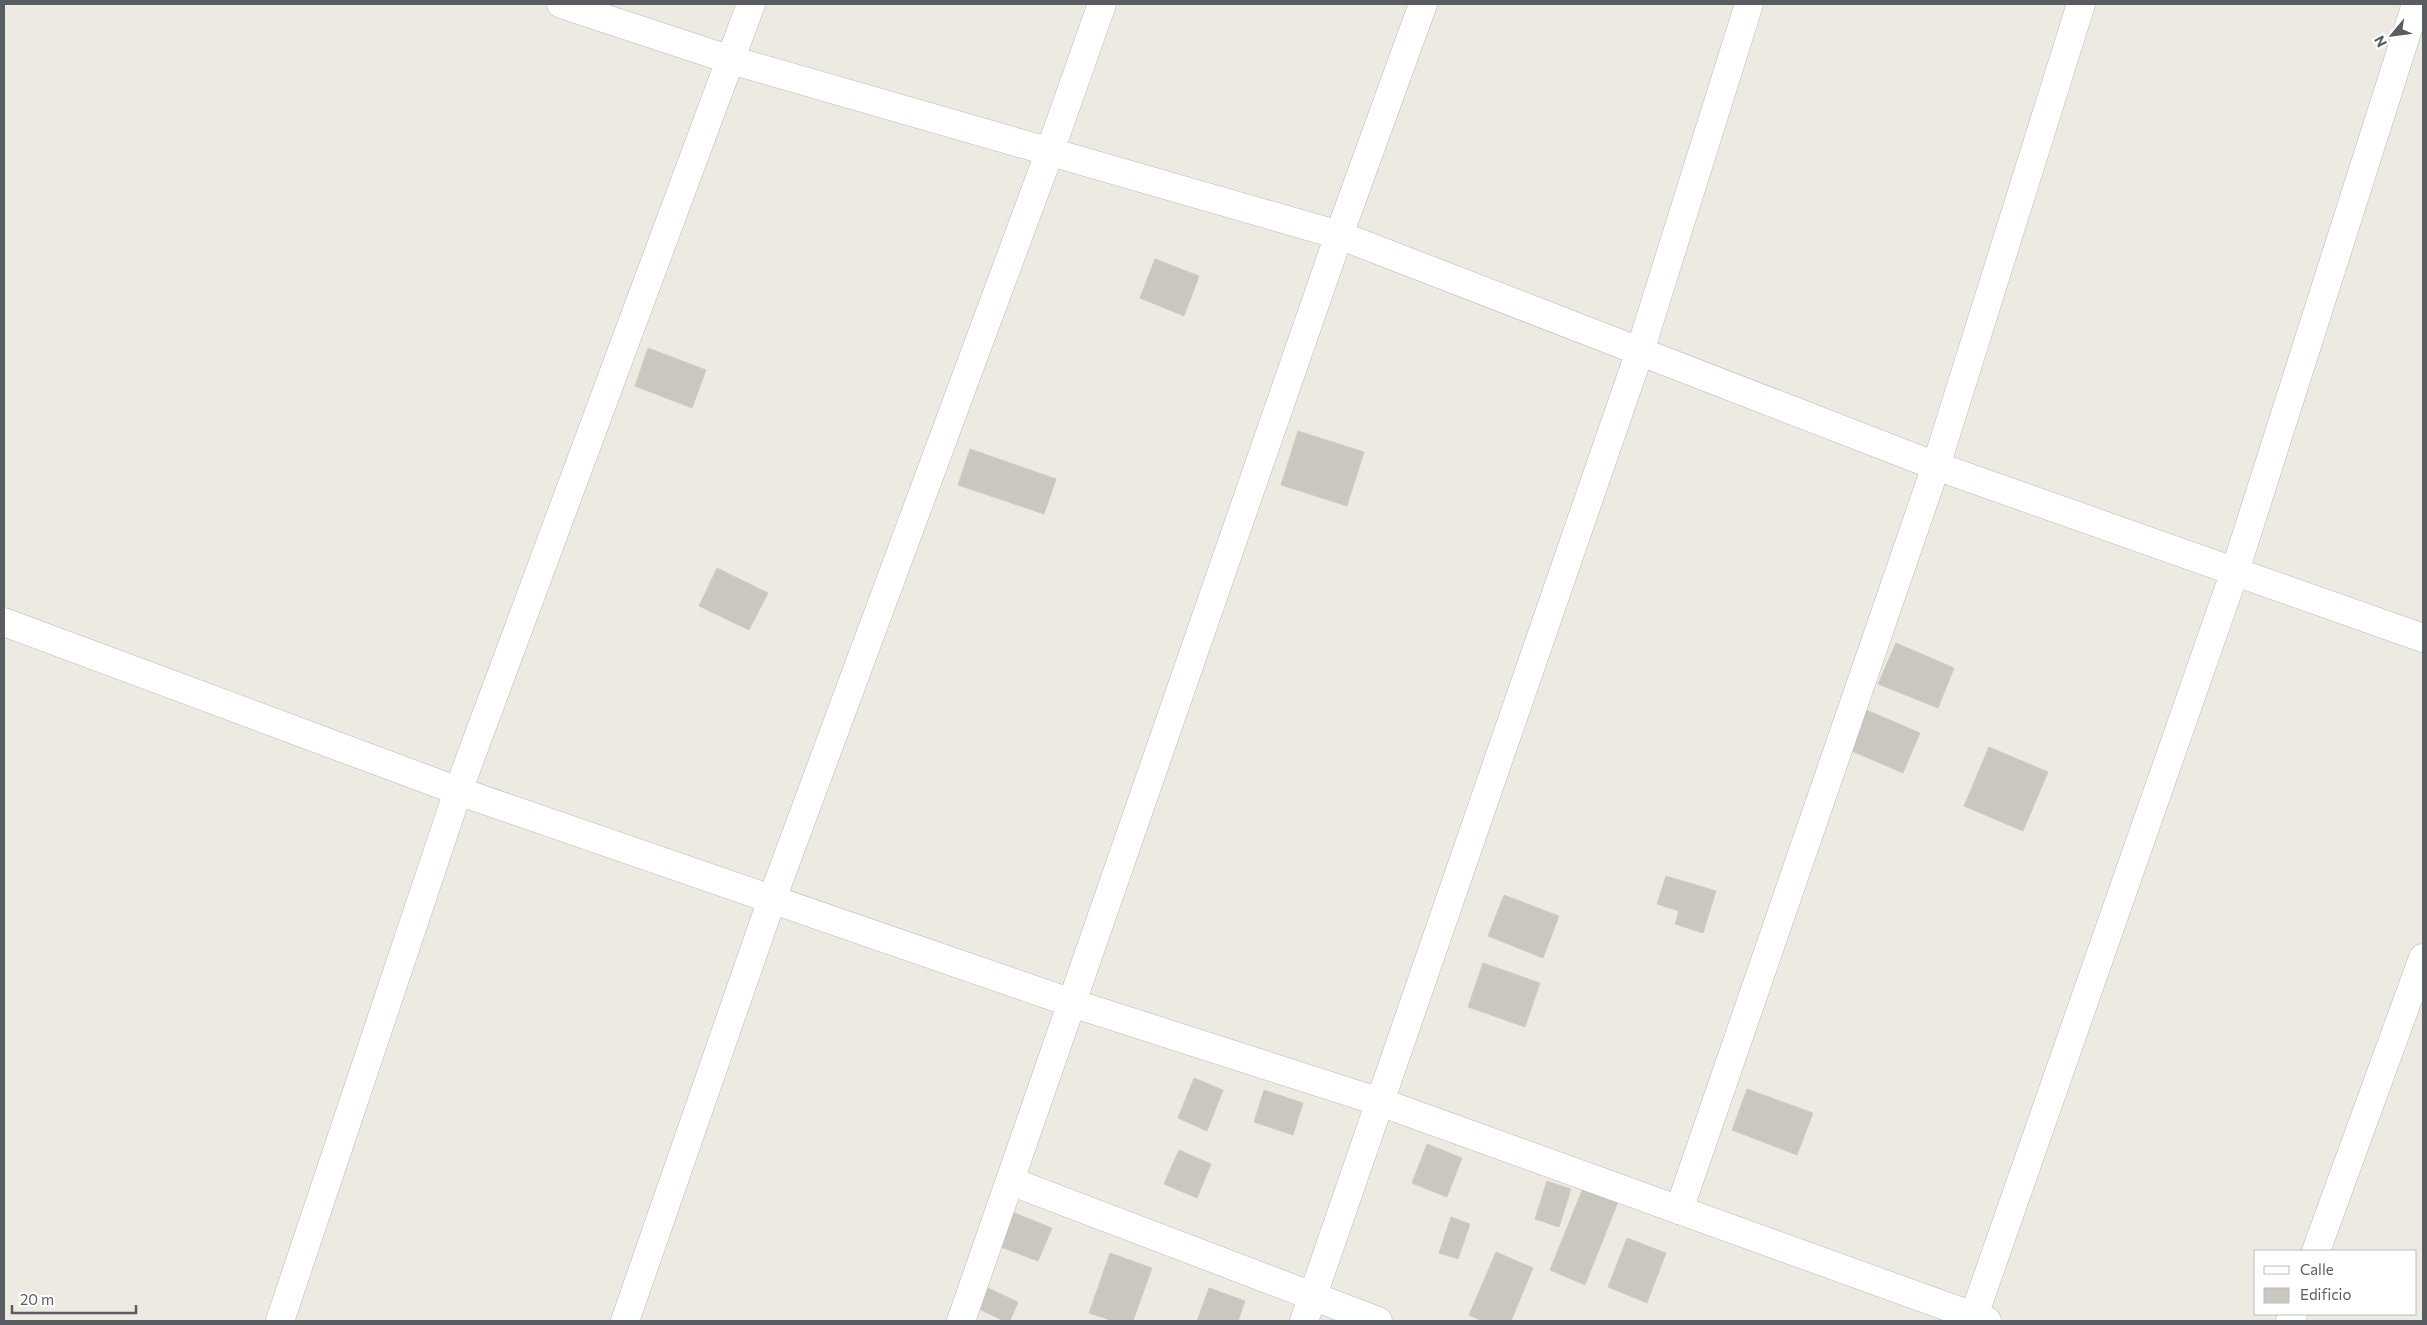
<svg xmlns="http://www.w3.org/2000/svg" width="2427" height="1325" viewBox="0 0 2427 1325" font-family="Commissioner,sans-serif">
<rect width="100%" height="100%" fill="#edebe1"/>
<!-- building -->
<g fill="#cac7c0" stroke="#d2ccbf">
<polygon points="1155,259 1199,276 1184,316 1140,298"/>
<polygon points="648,348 706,370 692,408 635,386"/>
<polygon points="1298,431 1364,452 1347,506 1281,485"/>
<polygon points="970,449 1056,479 1044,514 958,485"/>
<polygon points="717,568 768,593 749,630 699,606"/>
<polygon points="1896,643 1954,668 1938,708 1878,684"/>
<polygon points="1864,709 1920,733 1903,773 1847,749"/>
<polygon points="1989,747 2048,772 2023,831 1964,806"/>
<polygon points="1666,876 1716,891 1703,933 1675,924 1679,911 1657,904"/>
<polygon points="1504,895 1559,916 1543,958 1488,936"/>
<polygon points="1483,963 1540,983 1525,1027 1468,1007"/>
<polygon points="1194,1078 1223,1090 1207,1131 1178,1118"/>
<polygon points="1747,1089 1813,1113 1797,1155 1732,1130"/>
<polygon points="1264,1090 1303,1103 1293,1135 1254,1122"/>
<polygon points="1427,1144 1462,1158 1447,1197 1412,1183"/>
<polygon points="1179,1150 1211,1164 1197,1198 1164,1184"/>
<polygon points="1547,1181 1571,1189 1559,1227 1535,1219"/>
<polygon points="1583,1188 1618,1202 1585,1285 1550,1270"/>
<polygon points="1012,1212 1052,1228 1038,1261 998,1246"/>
<polygon points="1451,1217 1470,1224 1458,1259 1439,1253"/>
<polygon points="1627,1238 1666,1253 1647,1303 1608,1287"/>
<polygon points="1496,1252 1533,1268 1511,1321 1482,1321 1469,1315"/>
<polygon points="1110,1253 1152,1268 1133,1321 1113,1321 1089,1313"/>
<polygon points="988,1288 1018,1302 1010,1321 1004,1321 979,1309"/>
<polygon points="1209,1288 1245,1301 1238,1321 1197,1321"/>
</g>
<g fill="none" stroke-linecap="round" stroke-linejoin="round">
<defs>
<g id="minor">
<polyline points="561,4 731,60 1339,235 1936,466 2423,638"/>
<polyline points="4,622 458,791 1072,1003 1380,1102 1987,1321"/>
<polyline points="1010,1181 1378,1321"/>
<polyline points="1679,1210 1936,466 2081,4"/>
<polyline points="2316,1251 2423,958"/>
<polyline points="280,1321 458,791 751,4"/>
<polyline points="625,1321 772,899 1050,151 1102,4"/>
<polyline points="961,1321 1339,235 1423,4"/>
<polyline points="1304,1321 1640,351 1749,4"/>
<polyline points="1972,1321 2235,571 2416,4"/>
<polyline points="2290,1321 2293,1314"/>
</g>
</defs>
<!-- minor casing -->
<use href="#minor" stroke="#b6b9be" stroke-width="29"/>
<!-- minor -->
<use href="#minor" stroke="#fff" stroke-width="28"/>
</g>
<!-- border -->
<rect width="2427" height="1325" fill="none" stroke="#595d62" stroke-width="10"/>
<!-- legend -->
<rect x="2254" y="1250" width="162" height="65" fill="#ffffff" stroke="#bdbec0"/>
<rect x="2264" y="1266" width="25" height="8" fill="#ffffff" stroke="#bdbec0"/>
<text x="2300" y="1275" font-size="15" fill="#595d62">Calle</text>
<rect x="2264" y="1288" width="25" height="15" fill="#cac7c0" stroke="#bdbec0"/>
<text x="2300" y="1300" font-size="15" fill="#595d62">Edificio</text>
<!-- north arrow -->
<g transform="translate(2392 35) rotate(241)" stroke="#ffffff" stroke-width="4" paint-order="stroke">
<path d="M0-4L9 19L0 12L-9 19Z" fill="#595d62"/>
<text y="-8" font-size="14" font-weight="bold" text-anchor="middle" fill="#595d62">N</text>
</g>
<!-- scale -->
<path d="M12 1305v8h124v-8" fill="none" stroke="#595d62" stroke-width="2.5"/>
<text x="20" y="1305" font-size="15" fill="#595d62" stroke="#ffffff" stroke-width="4" paint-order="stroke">20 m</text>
</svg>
